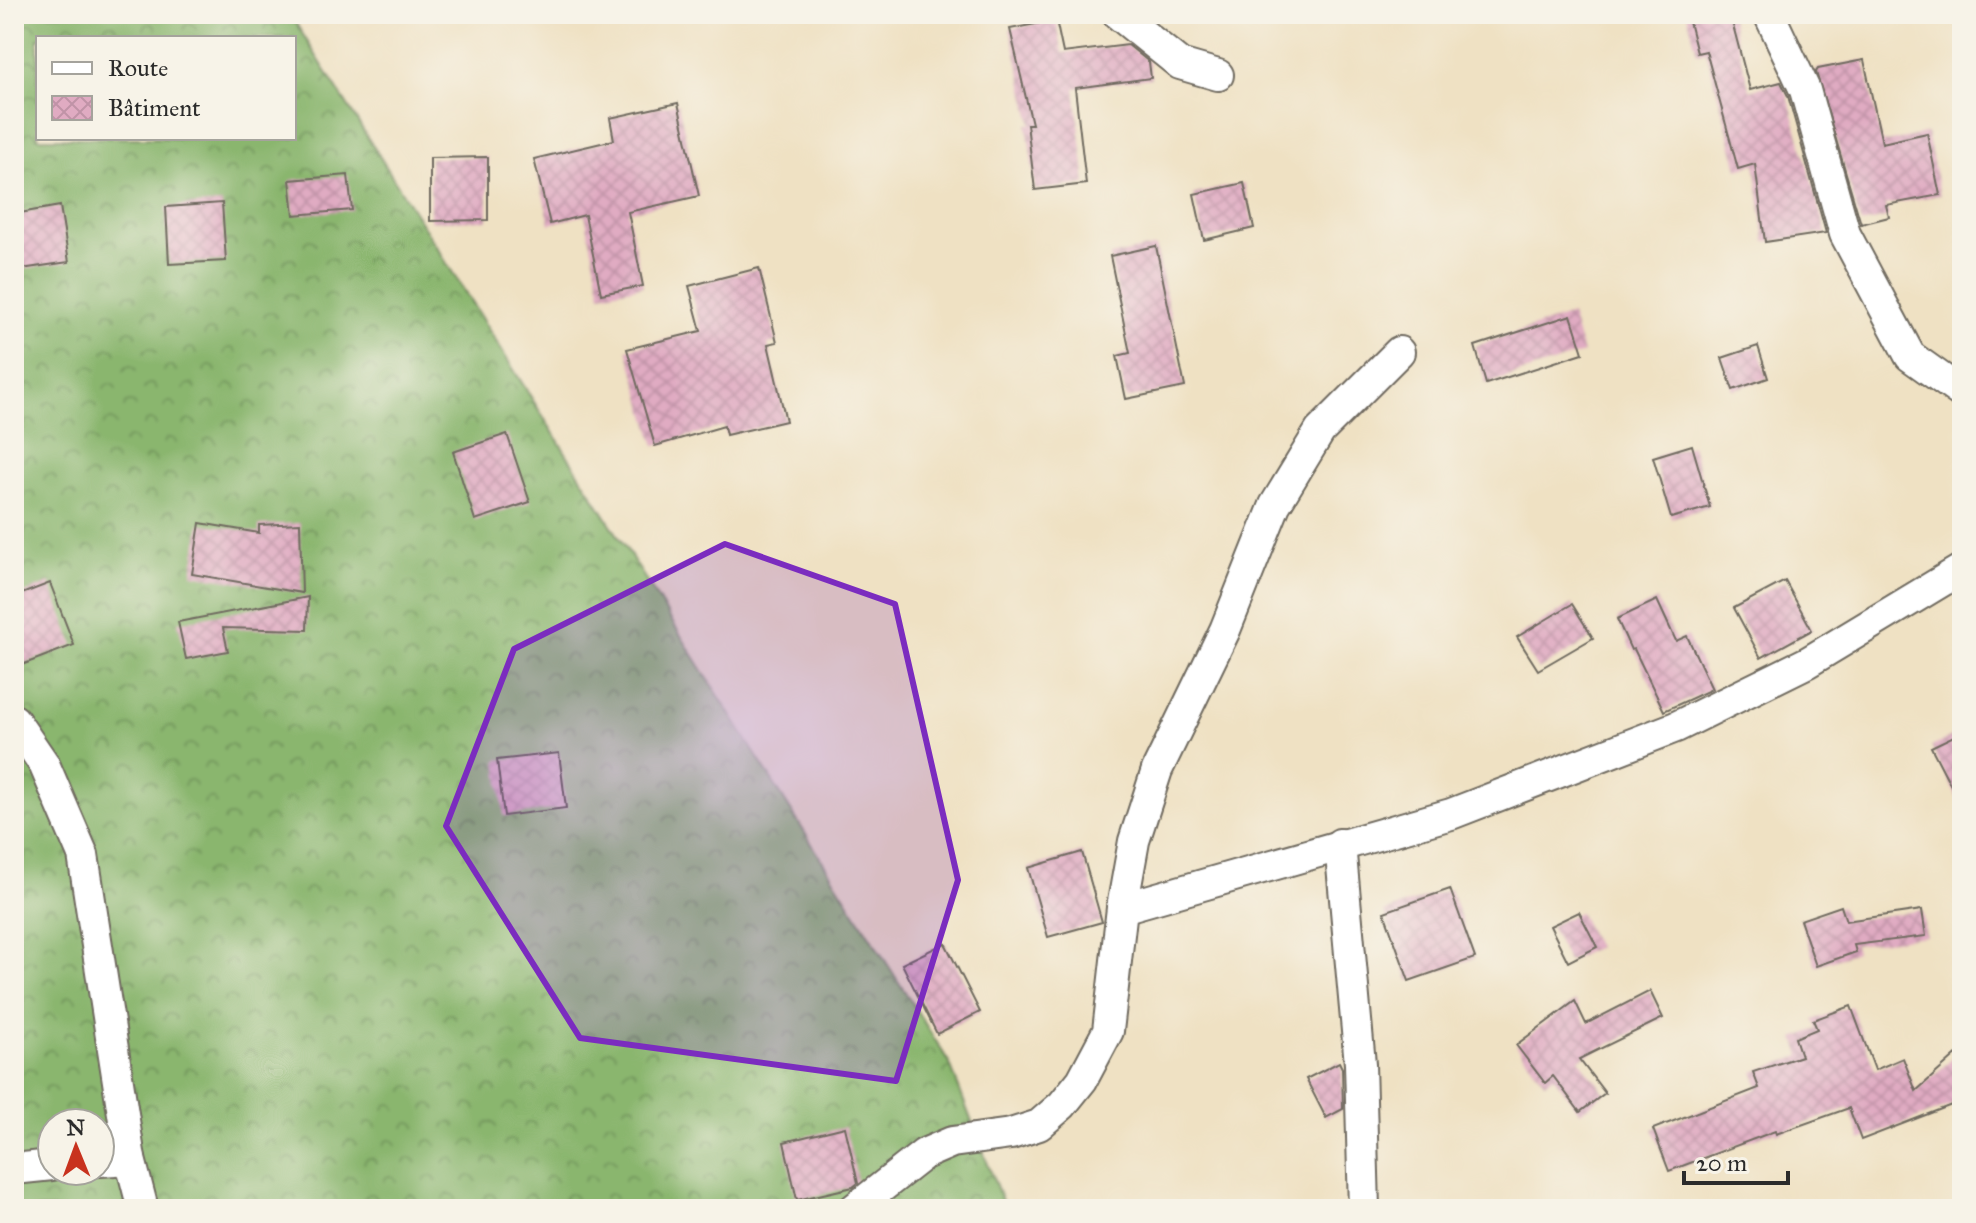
<svg xmlns="http://www.w3.org/2000/svg" width="1976" height="1223" viewBox="0 0 1976 1223" font-family="'IM FELL Great Primer',serif">
<defs>
<pattern id="forest-crowns" width="20" height="18" patternUnits="userSpaceOnUse" patternTransform="scale(2)"><rect width="20" height="18" fill="#8ab66e"/><path d="M2 6a3 3 0 1 1 6 0M12 15a3 3 0 1 1 6 0" fill="none" stroke="#71945b"/></pattern>
<pattern id="building-cross-hatch" width="8" height="8" patternUnits="userSpaceOnUse" patternTransform="scale(2)"><rect width="8" height="8" fill="#e0abc2"/><path d="M0 0l8 8M0 8l8-8" fill="none" stroke="#c093a7"/></pattern>
</defs>
<rect width="100%" height="100%" fill="#f7f3e8"/>
<filter id="ink" filterUnits="userSpaceOnUse"><feTurbulence type="fractalNoise" baseFrequency=".0125" numOctaves="2"/><feDisplacementMap in="SourceGraphic" scale="16" xChannelSelector="R" yChannelSelector="G"/><feConvolveMatrix kernelMatrix="1 2 1 2 8 2 1 2 1" color-interpolation-filters="sRGB"/></filter>
<filter id="wash" filterUnits="userSpaceOnUse"><feTurbulence type="fractalNoise" baseFrequency=".006" numOctaves="4" result="noise"/><feDisplacementMap in="SourceGraphic" scale="32" xChannelSelector="R" yChannelSelector="G"/><feGaussianBlur stdDeviation="1.8" result="paint"/><feColorMatrix in="noise" values="0 0 0 0 0 0 0 0 0 0 0 0 0 0 0 0 0 1.4 0 .05"/><feComposite in="paint" operator="in"/></filter>
<g filter="url(#wash)">
<rect width="100%" height="100%" fill="#efe1c3"/>
<!-- forest -->
<path fill="url(#forest-crowns)" stroke="#5a704c" stroke-width="2" fill-rule="evenodd" d="M14 14H290L949 1062 1005 1209H14ZM38 38H294V138H38ZM52 1123H100V1171H52Z"/>
<g id="blocks">
<!-- building -->
<g fill="url(#building-cross-hatch)">
<polygon points="1687,14 1730,14 1750,90 1781,82 1788,96 1826,233 1765,242 1755,164 1738,169 1706,51 1697,53"/>
<polygon points="1056,20 1063,53 1128,45 1149,62 1151,78 1075,88 1086,184 1035,190 1027,124 1032,124 1010,29"/>
<polygon points="1864,60 1882,143 1927,133 1940,195 1886,205 1889,217 1861,224 1816,72 1818,69"/>
<polygon points="678,103 699,196 628,212 643,286 601,294 585,215 550,224 534,159 614,140 610,118"/>
<polygon points="488,157 488,220 430,221 430,158"/>
<polygon points="348,175 352,210 294,215 290,180"/>
<polygon points="1244,183 1254,228 1204,240 1194,194"/>
<polygon points="222,203 226,261 169,264 166,207"/>
<polygon points="60,206 69,262 21,269 14,214"/>
<polygon points="1156,246 1185,387 1126,399 1117,356 1130,353 1110,256"/>
<polygon points="759,268 777,342 768,344 786,421 726,435 724,426 655,446 627,349 701,331 689,286"/>
<polygon points="1571,315 1583,353 1486,384 1475,346"/>
<polygon points="1758,346 1768,378 1733,390 1722,358"/>
<polygon points="507,434 530,502 475,520 453,452"/>
<polygon points="1692,445 1710,507 1671,518 1653,457"/>
<polygon points="200,523 259,533 259,525 300,523 302,593 192,574"/>
<polygon points="1785,581 1812,630 1761,658 1734,608"/>
<polygon points="50,583 74,645 14,668 14,597"/>
<polygon points="308,597 307,630 223,628 228,651 186,659 178,622"/>
<polygon points="1657,600 1676,641 1687,636 1712,689 1664,711 1634,649 1631,650 1617,619"/>
<polygon points="1572,604 1593,638 1538,670 1517,637"/>
<polygon points="1962,732 1962,807 1931,747"/>
<polygon points="559,753 566,808 504,816 497,760"/>
<polygon points="1082,852 1102,922 1048,937 1028,868"/>
<polygon points="1450,889 1475,958 1409,981 1384,912"/>
<polygon points="1841,906 1846,921 1922,910 1926,936 1854,945 1856,952 1816,966 1800,920"/>
<polygon points="1579,912 1597,947 1568,962 1550,926"/>
<polygon points="945,943 980,1012 937,1034 902,964"/>
<polygon points="1650,991 1663,1018 1579,1059 1605,1093 1580,1112 1553,1076 1545,1083 1516,1045 1575,1001 1586,1024"/>
<polygon points="1851,1006 1875,1070 1903,1058 1916,1091 1962,1050 1962,1101 1861,1140 1849,1108 1776,1134 1775,1131 1669,1171 1653,1129 1759,1088 1753,1072 1801,1056 1795,1038 1817,1029 1813,1020"/>
<polygon points="1339,1062 1342,1068 1343,1109 1326,1118 1306,1079"/>
<polygon points="845,1127 858,1183 853,1187 797,1200 784,1142"/>
</g>
</g>
</g>
<g filter="url(#ink)">
<use href="#blocks" fill-opacity="0" stroke="#706b60" stroke-width="2"/>
<g fill="none" stroke-linecap="round" stroke-linejoin="round">
<defs>
<g id="minor">
<polyline points="1118,14 1180,64 1218,75"/>
<polyline points="1769,14 1805,90 1845,234 1910,356 1962,393"/>
<polyline points="14,720 44,764 83,855 130,1159 143,1209"/>
<polyline points="1340,844 1360,1064 1364,1209"/>
<polyline points="1122,908 1451,814 1676,727 1808,662 1962,569"/>
<polyline points="100,1161 130,1159"/>
<polyline points="14,1169 52,1165"/>
<polyline points="854,1209 924,1154 952,1142 1011,1134 1039,1125 1062,1105 1082,1080 1108,1031 1122,908 1134,841 1157,770 1225,630 1275,505 1320,431 1399,352"/>
</g>
</defs>
<!-- minor casing -->
<use href="#minor" stroke="#706b60" stroke-width="34"/>
<!-- minor -->
<use href="#minor" stroke="#fff" stroke-width="30"/>
</g>
</g>
<!-- marked area -->
<path fill="#7b2cbf" fill-opacity="0.2" stroke="#7b2cbf" stroke-width="6" stroke-linejoin="round" d="M725 544 895 604 958 880 896 1081 580 1038 446 826 514 649Z"/>
<!-- margin -->
<rect width="1976" height="1223" fill="none" stroke="#f7f3e8" stroke-width="48"/>
<!-- legend -->
<rect x="36" y="36" width="260" height="104" fill="#f7f3e8" stroke="#a5a39c" stroke-width="2"/>
<rect x="52" y="62" width="40" height="12" fill="#ffffff" stroke="#a5a39c" stroke-width="2"/>
<text x="108" y="76" font-size="24" fill="#2b2b2b">Route</text>
<rect x="52" y="96" width="40" height="24" fill="url(#building-cross-hatch)" stroke="#a5a39c" stroke-width="2"/>
<text x="108" y="116" font-size="24" fill="#2b2b2b">Bâtiment</text>
<!-- north arrow -->
<g transform="translate(76 1147) rotate(359)"><circle r="38" fill="#f7f3e8" stroke="#a5a39c" stroke-width="2"/>
<path d="M0-6L14 30L0 20L-14 30Z" fill="#c8321e"/>
<text y="-12" font-size="22" font-weight="bold" text-anchor="middle" fill="#2b2b2b">N</text>
</g>
<!-- scale -->
<path d="M1684 1171v12h104v-12" fill="none" stroke="#2b2b2b" stroke-width="4"/>
<text x="1696" y="1171" font-size="24" fill="#2b2b2b" stroke="#f7f3e8" stroke-width="6" paint-order="stroke">20 m</text>
</svg>
